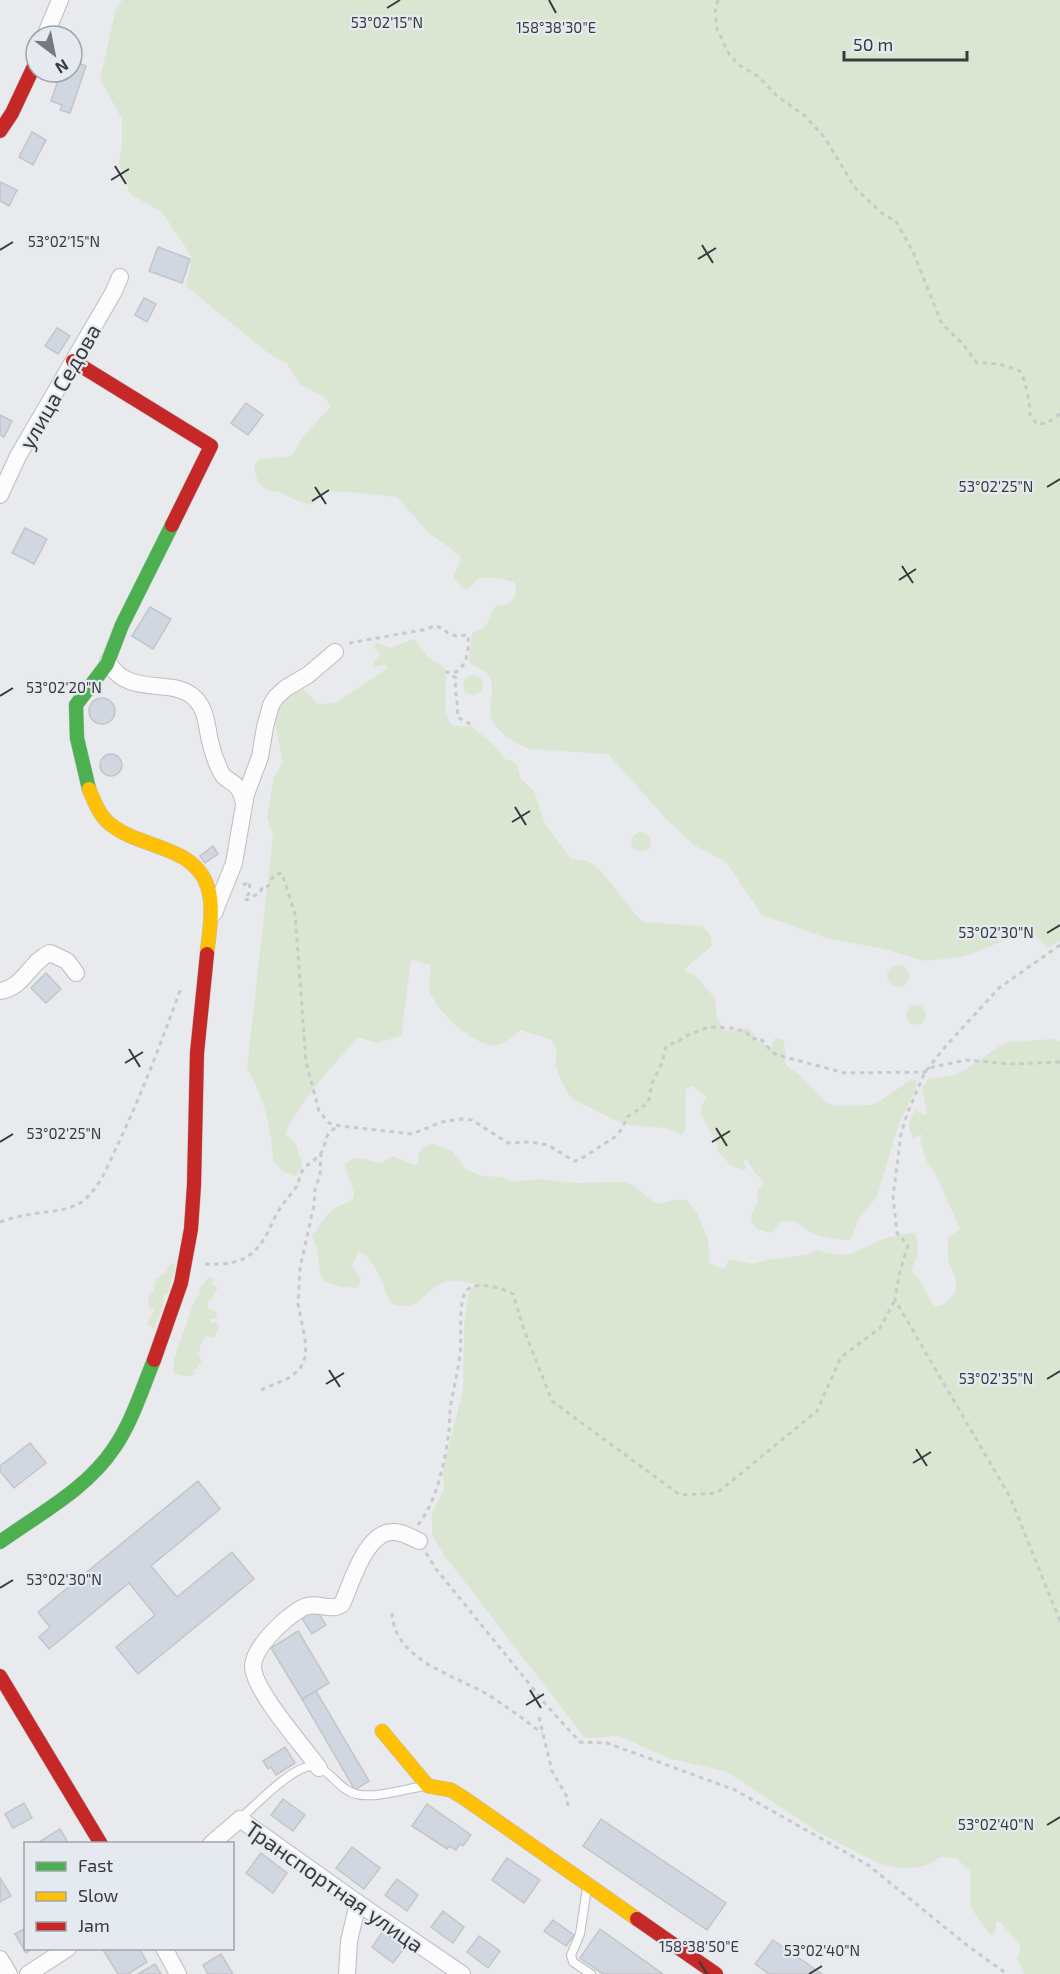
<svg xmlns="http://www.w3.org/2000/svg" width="1060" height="1974" viewBox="0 0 1060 1974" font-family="'Exo 2',sans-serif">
<rect width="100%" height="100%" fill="#e8eaed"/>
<!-- green -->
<g fill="#dbe6d2">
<path d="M122 0H1060V941L1047 948 1031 930 963 957 926 961 880 948 829 939 762 915 726 862 694 845 670 823 608 754 531 749C522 747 514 742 507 737 474 712 502 697 488 675 483 668 474 668 469 662L472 633C496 624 484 621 496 606 511 606 520 596 514 582 506 580 487 575 479 579 475 580 472 586 469 589L463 588 454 579C454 570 461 566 460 556L427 531 397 497C386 496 331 489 325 492 320 495 316 501 311 505L295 500 280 492 266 490 258 483 254 467 259 459 286 457 293 454 302 438 330 407 326 398 301 385 287 364 268 353 186 286 192 257 162 212 130 194 119 163 122 143V119L100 79 116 9Z"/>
<path d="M415 639 428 657 445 668C449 686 439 713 453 726H471L496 747 506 760 512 761 517 765 521 779 534 791 545 824 571 859 586 860 599 869 642 922 702 926 710 935 712 946 688 966 684 972 694 974 715 998 717 1018 725 1031 748 1028 755 1034 756 1040 771 1048 775 1038 784 1040 786 1066C802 1072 816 1097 833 1106L871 1105 880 1101 912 1079 917 1081 916 1089 899 1123 877 1197 860 1216 850 1240C838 1240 825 1238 813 1233 800 1228 798 1217 779 1222L775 1230 770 1233 757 1229 751 1220 752 1212 757 1204V1192L764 1182 755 1173 746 1158 743 1162 746 1167 745 1170 731 1166 718 1151 716 1141 701 1115V1108L706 1097C705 1096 693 1087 692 1086L686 1089 685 1130 682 1135 665 1128 630 1125 612 1119 571 1098 561 1081 555 1064 557 1052 552 1040 520 1030C514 1035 505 1044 497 1045 473 1047 438 1012 430 992 427 985 431 973 431 965L411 960 401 1036 377 1043 358 1037C332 1068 302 1097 285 1134L296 1143 302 1166 296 1176 283 1171 273 1162C272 1128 264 1098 247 1068L273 835 267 818 274 777 283 762 275 722 277 698 302 687 318 705 337 702 387 669 386 664 374 667 373 663 381 654 374 647 375 644 379 643 389 648Z"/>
<circle cx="473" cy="685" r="10"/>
<circle cx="641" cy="842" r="10"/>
<circle cx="898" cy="976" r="11"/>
<circle cx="916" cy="1015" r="10"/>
<path d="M1052 1039 1060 1041V1974H1024L1017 1958 1021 1948C1019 1942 1005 1928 1000 1922H996L995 1933 992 1936 977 1917 970 1905 971 1872 956 1858 940 1857 930 1864 920 1867 898 1868 878 1863 820 1833 727 1772 668 1758 619 1736 585 1738 444 1555 432 1535V1513L444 1489 443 1469 463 1390 464 1326 469 1292 474 1287 473 1283C466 1283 455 1279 449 1281 423 1286 423 1315 390 1303 383 1285 377 1261 359 1251L352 1266 361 1279 357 1288 343 1287 325 1282 320 1273 318 1251 312 1236C320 1224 332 1204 348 1203L354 1197C354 1185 346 1176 345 1165 354 1153 368 1161 381 1163L393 1156 414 1165 418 1162C419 1150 421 1147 433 1144L452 1151 465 1169 482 1176 503 1177 511 1182 538 1179 575 1183 625 1182 635 1186 652 1201 659 1204 679 1199 688 1201 696 1211 708 1239 709 1251 708 1261 712 1265 725 1269 729 1259 753 1264 767 1260 807 1255 817 1250C856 1261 850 1251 884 1239 892 1235 902 1235 912 1233L915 1234C921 1250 916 1258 911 1271L917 1276 934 1306C940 1307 942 1305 947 1301 966 1286 951 1276 948 1258 948 1252 948 1244 948 1238L960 1229 935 1173 927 1162 920 1141 922 1134 913 1138C908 1129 908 1118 916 1110L923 1115 927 1113 922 1088 929 1078 950 1076 960 1073 998 1047 1009 1042Z"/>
<polygon points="171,1263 176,1265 167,1295 164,1294 163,1305 154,1329 147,1323 154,1311 153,1308 149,1308 148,1299 153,1291 156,1279 166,1272"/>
<path d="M209 1277 214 1279 213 1286 218 1287 213 1298 207 1301 209 1309 217 1312 216 1319H211L210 1323 216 1322 219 1327 214 1338 207 1336 203 1339 198 1354 202 1363H199L197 1369H194V1375C186 1377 182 1376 174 1374V1359L195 1299 201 1293 199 1289Z"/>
</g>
<!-- building -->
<g fill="#d0d7e1" stroke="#c3c5c8" stroke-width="1.5">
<polygon points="72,61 86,66 70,113 60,110 62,105 51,101 61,72 72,72"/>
<polygon points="32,132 46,140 33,165 19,157"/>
<polygon points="0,182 17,190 9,206 0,201"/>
<polygon points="158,247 190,259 182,283 149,271"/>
<polygon points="144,298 156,304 147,322 135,315"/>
<polygon points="57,328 70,336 58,354 45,346"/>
<polygon points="246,403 263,415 248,435 231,423"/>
<polygon points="0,415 12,421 4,437 0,435"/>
<polygon points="25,528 47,539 34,564 12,553"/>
<polygon points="150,607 171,619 153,649 132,636"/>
<circle cx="102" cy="711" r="13"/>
<circle cx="111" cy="765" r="11"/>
<polygon points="213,846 218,854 205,863 200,856"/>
<polygon points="46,973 61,989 46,1003 31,988"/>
<polygon points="30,1443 46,1463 14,1488 0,1471 0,1466"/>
<polygon points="198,1481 220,1509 151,1566 177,1597 232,1552 254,1579 138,1674 116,1647 155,1615 129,1583 49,1649 39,1637 50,1627 38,1612"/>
<polygon points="315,1608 326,1625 312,1634 301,1617"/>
<polygon points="298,1631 329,1683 302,1699 271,1648"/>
<polygon points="316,1691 369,1781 355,1790 302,1699"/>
<polygon points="285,1747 295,1763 276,1775 271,1767 268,1769 263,1761"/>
<polygon points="283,1799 305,1815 293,1831 271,1815"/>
<polygon points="24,1803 32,1818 13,1828 5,1814"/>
<polygon points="427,1804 471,1835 463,1846 460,1844 456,1850 449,1846 447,1849 412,1826"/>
<polygon points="601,1819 726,1903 707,1930 583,1846"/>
<polygon points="60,1829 69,1844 40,1844 39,1842"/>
<polygon points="352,1847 380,1868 364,1889 336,1868"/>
<polygon points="261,1853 287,1873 273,1893 246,1873"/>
<polygon points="507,1858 540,1880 524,1903 492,1880"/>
<polygon points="0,1878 11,1896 0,1902"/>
<polygon points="397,1879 418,1895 407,1911 385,1895"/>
<polygon points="443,1911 464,1927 453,1943 431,1927"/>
<polygon points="553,1920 574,1935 566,1946 544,1931"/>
<polygon points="26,1928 26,1948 33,1948 26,1953 15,1934"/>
<polygon points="600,1929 663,1974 603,1974 580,1958"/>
<polygon points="383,1931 405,1947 393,1963 372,1947"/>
<polygon points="479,1936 500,1951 488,1968 467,1952"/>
<polygon points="773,1940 822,1974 769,1974 755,1964"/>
<polygon points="102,1948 139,1948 147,1962 128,1974 118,1974"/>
<polygon points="221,1954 233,1974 208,1974 203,1965"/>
<polygon points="155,1964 161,1974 138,1974"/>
</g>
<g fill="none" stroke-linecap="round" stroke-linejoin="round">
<defs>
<g id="lane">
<path d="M240 1819C255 1806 298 1759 318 1767 332 1773 340 1790 356 1794 373 1799 406 1789 424 1786"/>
<polyline points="587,1888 580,1934 571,1955 573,1962 591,1974"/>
</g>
<g id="street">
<polyline points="45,36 60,0"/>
<polyline points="0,495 18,456 113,293 120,277"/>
<path d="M108 662C128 697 168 678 191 695 207 707 206 724 210 741 212 750 215 759 219 768 226 787 238 775 244 803"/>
<polyline points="214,913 234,863 246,794 260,757 265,727 271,705 276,697 286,688 308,675 335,652"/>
<path d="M0 991C24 988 30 961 50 953L67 961 76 973"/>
<path d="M319 1768C304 1747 254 1691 253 1667 253 1647 285 1618 302 1608 317 1600 331 1613 342 1604 351 1585 365 1533 392 1532 401 1531 410 1537 419 1541"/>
<polyline points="211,1844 240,1819 358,1903 462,1974"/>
<polyline points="164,1948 178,1974"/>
<polyline points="0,1959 9,1974"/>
<polyline points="28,1974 68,1948"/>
<polyline points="347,1974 349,1941 358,1903"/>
</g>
<g id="fast">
<polyline points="89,789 77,738 76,705 107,664 122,625 172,525"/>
<path d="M0 1542C39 1514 87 1489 114 1448 132 1422 142 1389 154 1360"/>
</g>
<g id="slow">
<path d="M89 789C94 801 99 815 110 824 142 850 194 844 208 888 214 909 209 933 207 954"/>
<polyline points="382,1731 428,1786 451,1790 464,1798 637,1919"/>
</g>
<g id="jam">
<polyline points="0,131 12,113 36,62"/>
<polyline points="73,361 211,446 172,525"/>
<polyline points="154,1360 181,1283 191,1229 194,1185 197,1053 207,954"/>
<polyline points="0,1676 101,1844"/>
<polyline points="637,1919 716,1974"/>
</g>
</defs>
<!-- lane casing -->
<use href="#lane" stroke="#bbbdc0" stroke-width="10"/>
<!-- street casing -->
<use href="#street" stroke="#bbbdc0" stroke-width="18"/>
<!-- fast casing -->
<use href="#fast" stroke="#bbbdc0" stroke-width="15"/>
<!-- slow casing -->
<use href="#slow" stroke="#bbbdc0" stroke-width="15"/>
<!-- jam casing -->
<use href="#jam" stroke="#bbbdc0" stroke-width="15"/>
<!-- path -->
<g stroke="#c8caca" stroke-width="3" stroke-dasharray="4.5 4.5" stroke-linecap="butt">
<path d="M718 0 715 12 717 29 729 54 739 65 759 77 777 96 805 116 825 138 855 188 884 215 896 221 913 252 942 324 962 343 977 363C994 363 1005 364 1021 372 1025 380 1031 407 1030 415L1037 424 1047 423 1060 414"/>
<path d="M349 643 428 629 433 626 442 628 448 633 456 636 468 635C469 648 468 664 456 672H447L456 678C454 693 459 704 457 717L474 726"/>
<polyline points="243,885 250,882 249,894 246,895 245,899 247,900 259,893 263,887 265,888 269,885 274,875 282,873 295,914 306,1062 319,1111 329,1123 340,1126 412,1134 442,1122 461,1119 472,1120 508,1143 530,1142 548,1145 574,1161 579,1160 615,1137 622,1129 627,1117 648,1103 652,1083 662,1063 666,1046 679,1041 684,1037 708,1027 732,1028 746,1032 752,1039 760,1038 772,1052 777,1055 845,1073 925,1072 933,1067 966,1060 1010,1064 1060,1062"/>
<polyline points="1060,945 999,988 945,1047 925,1072 907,1114 901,1134 893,1197 897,1233 908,1245 899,1275 895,1300 1010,1497 1060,1621"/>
<path d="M0 1222C7 1220 15 1217 22 1216 41 1211 63 1213 80 1203 100 1190 109 1162 119 1142 143 1091 162 1040 181 988"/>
<path d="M205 1264C248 1266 259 1253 275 1217 280 1206 290 1196 297 1186 299 1183 299 1177 301 1173 306 1164 315 1161 321 1153 328 1142 322 1135 337 1127"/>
<polyline points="261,1390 291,1377 301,1367 306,1355 305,1339 298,1304 300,1268 314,1205 315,1189 320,1175 321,1153"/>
<path d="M418 1525C437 1501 445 1461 449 1431 450 1422 449 1413 451 1403 454 1387 458 1371 460 1354 462 1339 458 1302 466 1291 475 1280 504 1288 513 1294L524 1330 552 1401 680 1495 717 1493 817 1411 841 1357 880 1328 895 1300"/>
<polyline points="426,1553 436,1569 548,1707 580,1742 607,1743 735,1790 868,1865 968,1946 1007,1974"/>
<path d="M392 1613C394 1659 451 1674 485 1693 505 1705 523 1719 542 1733"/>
<polyline points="539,1717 552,1771 567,1797 568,1806"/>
</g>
<!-- lane -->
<use href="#lane" stroke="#fcfcfc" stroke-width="8"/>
<!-- street -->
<use href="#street" stroke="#fcfcfc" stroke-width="16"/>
<!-- fast -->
<use href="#fast" stroke="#4caf50" stroke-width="14"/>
<!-- slow -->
<use href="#slow" stroke="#ffc107" stroke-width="14"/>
<!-- jam -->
<use href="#jam" stroke="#c62828" stroke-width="14"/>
</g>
<!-- ticks -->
<path fill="none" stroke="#383a3c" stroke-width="2" d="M549 0 556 13M387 8 400 0M115 166 126 184M111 180 129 169M702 245 713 263M0 250 13 242M698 259 716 248M315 487 326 504M1047 487 1060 479M312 501 329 490M902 566 913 583M899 580 916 569M0 696 13 688M515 807 526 825M512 822 530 811M1047 933 1060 925M129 1049 140 1067M125 1063 143 1052M716 1128 727 1146M0 1142 13 1134M712 1142 730 1131M329 1370 340 1387M1047 1379 1060 1371M326 1384 344 1373M916 1449 927 1466M913 1463 931 1452M0 1588 13 1580M530 1690 541 1708M526 1705 544 1694M1047 1825 1060 1817M699 1961 707 1974M809 1974 822 1966"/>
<g text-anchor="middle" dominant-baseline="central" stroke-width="4.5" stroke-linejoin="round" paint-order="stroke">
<!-- street labels -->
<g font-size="22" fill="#383a3c" stroke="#e5eaf0">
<text transform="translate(59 386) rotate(-60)">улица Седова</text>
<text transform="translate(335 1886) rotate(35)">Транспортная улица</text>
</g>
</g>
<g font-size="15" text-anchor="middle" fill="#383a3c" stroke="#e5eaf0" stroke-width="4.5" stroke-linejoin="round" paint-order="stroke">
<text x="387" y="28">53°02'15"N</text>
<text x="556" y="33">158°38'30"E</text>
<text x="64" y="247">53°02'15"N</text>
<text x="996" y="492">53°02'25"N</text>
<text x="64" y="693">53°02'20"N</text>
<text x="996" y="938">53°02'30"N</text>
<text x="64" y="1139">53°02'25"N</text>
<text x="996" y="1384">53°02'35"N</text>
<text x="64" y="1585">53°02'30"N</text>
<text x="996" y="1830">53°02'40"N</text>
<text x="699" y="1952">158°38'50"E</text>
<text x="822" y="1956">53°02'40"N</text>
</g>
<!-- legend -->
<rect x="24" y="1842" width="210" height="108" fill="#e5eaf0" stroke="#a0a4a8" stroke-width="1.5"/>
<rect x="36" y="1862" width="30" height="9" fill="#4caf50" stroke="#a0a4a8" stroke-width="1.5"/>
<text x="78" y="1872" font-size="18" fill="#383a3c">Fast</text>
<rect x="36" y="1892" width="30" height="9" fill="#ffc107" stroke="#a0a4a8" stroke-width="1.5"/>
<text x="78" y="1902" font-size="18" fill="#383a3c">Slow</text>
<rect x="36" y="1922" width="30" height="9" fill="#c62828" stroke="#a0a4a8" stroke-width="1.5"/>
<text x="78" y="1932" font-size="18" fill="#383a3c">Jam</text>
<!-- north arrow -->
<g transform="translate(54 54) rotate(148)"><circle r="28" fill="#e5eaf0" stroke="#a0a4a8" stroke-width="1.5"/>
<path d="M0-4.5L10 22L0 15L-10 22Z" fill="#76787a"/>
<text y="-9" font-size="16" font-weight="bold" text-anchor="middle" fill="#383a3c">N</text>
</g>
<!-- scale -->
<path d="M844 51v9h123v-9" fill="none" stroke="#383a3c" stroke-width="3"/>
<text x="853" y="51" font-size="18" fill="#383a3c" stroke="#e5eaf0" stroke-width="4.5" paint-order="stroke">50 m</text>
</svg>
